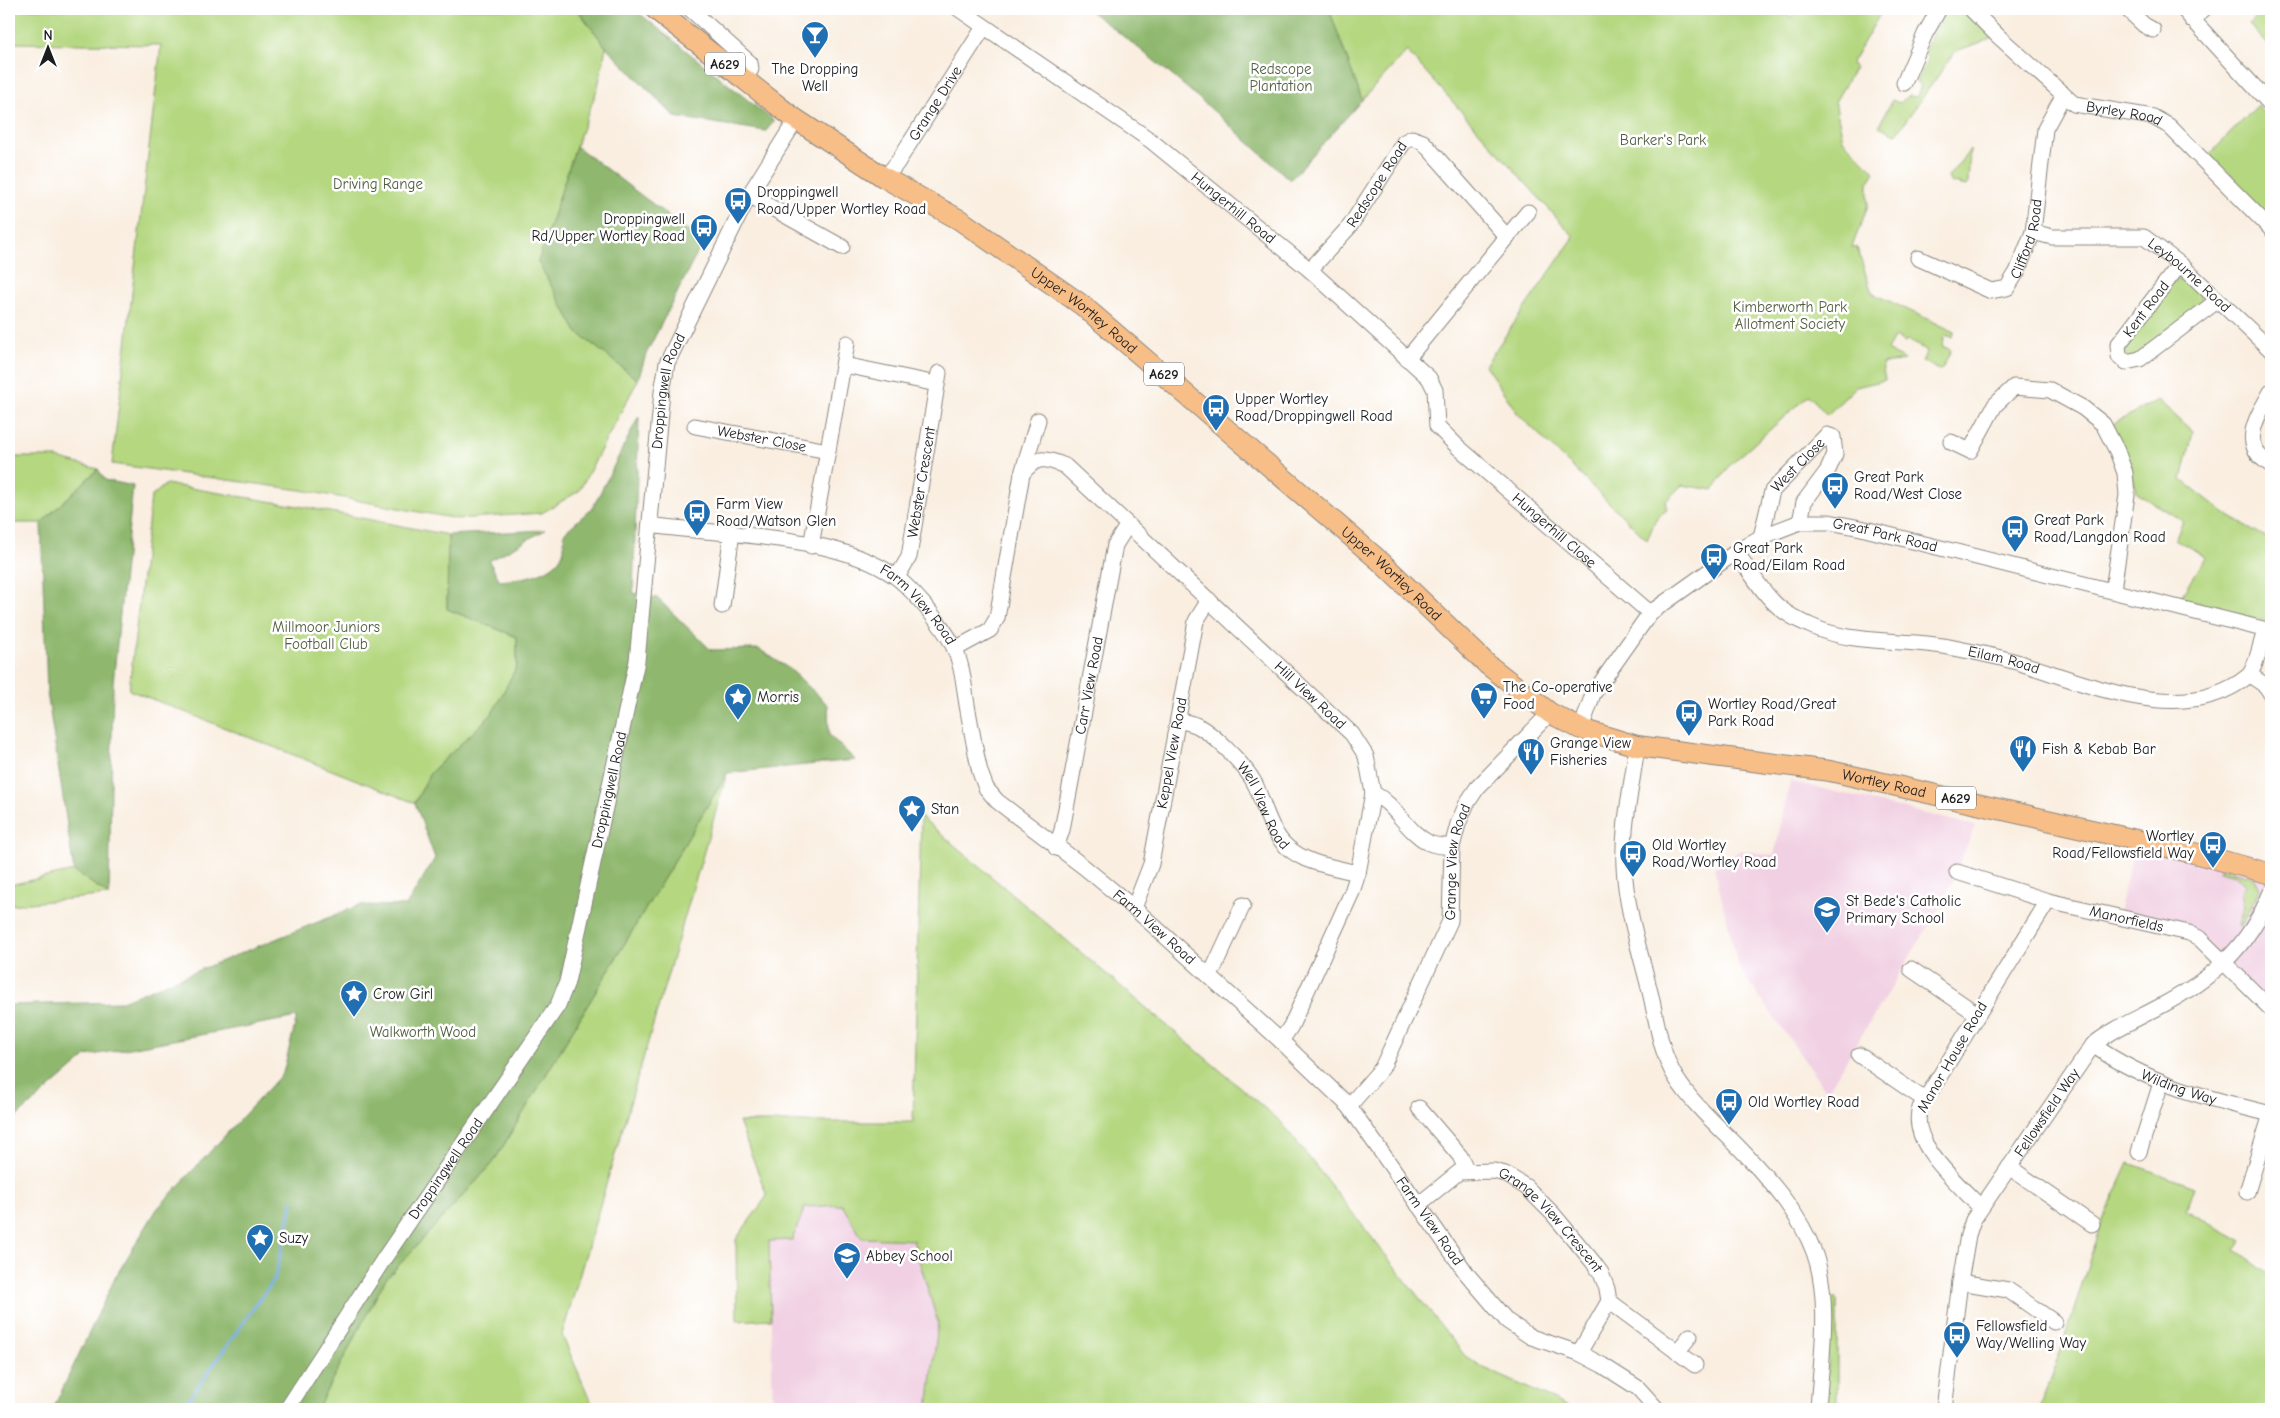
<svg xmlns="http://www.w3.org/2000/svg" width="2280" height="1418" viewBox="0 0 2280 1418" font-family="'Comic Neue',sans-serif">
<rect width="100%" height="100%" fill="#fff"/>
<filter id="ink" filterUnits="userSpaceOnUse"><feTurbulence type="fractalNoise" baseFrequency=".02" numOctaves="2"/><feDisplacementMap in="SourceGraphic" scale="10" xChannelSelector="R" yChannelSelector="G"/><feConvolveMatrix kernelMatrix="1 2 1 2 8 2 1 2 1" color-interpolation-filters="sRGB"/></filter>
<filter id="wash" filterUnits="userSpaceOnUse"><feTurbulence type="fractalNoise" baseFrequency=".0096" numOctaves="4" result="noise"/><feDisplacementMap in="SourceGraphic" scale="20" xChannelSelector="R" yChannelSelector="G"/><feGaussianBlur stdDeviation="1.12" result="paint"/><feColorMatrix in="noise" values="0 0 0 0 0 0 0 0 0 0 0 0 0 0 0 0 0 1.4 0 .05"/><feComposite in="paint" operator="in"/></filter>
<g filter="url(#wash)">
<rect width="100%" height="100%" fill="#f9eee0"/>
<!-- built -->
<g fill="#f1d0e3">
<polygon points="1790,781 1975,826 1945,899 1827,1092 1739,968 1714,868 1740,850 1774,856"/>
<polygon points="2135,848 2271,874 2271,1009 2199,938 2117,916"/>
<polygon points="842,1205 862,1238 913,1240 938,1323 928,1409 773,1409 769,1241 792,1240 804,1207"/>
</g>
<!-- green -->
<g fill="#b4d77f" stroke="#687a4e">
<polygon points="9,9 577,9 606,47 598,87 576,146 538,262 577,332 638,380 579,491 542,513 457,519 301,490 112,464 161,45 9,43"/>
<polygon points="1329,9 1779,9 1791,18 1797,9 1883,9 1851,64 1855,67 1835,102 1843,140 1875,172 1868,183 1868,205 1852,247 1857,248 1872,293 1955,332 1952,337 1945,335 1942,346 1951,350 1942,369 1939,370 1922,361 1927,352 1908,339 1905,342 1895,336 1887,350 1904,360 1882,364 1885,380 1856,387 1827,415 1809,395 1730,465 1713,490 1682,485 1665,502 1667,510 1657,517 1647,540 1518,414 1485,365 1574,237 1407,51 1362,100"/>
<polygon points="1945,9 1963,9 1993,38 1956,51 1896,134 1879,126 1892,100 1900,103 1908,96 1917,97 1921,85 1916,82 1928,59 1924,51"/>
<polygon points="2266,9 2271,9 2271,48 2249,24"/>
<polygon points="2257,106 2271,121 2271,222 2211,162 2209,155"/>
<polygon points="1970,150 1968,183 1966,186 1950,182 1948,177"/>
<polygon points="2178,280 2183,280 2201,295 2202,306 2133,358 2125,357 2126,343 2172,283"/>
<polygon points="2158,400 2193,432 2182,480 2230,517 2271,540 2271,623 2180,598 2206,557 2175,539 2183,521 2137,493 2130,464 2111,425"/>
<polygon points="9,457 53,457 98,469 41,523 9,523"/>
<polygon points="166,484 310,508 448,535 447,609 517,637 517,666 492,714 430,773 415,803 129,690 151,497"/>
<polygon points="727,773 562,1335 594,1409 317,1409 385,1280 493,1163"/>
<polygon points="921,817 1281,1122 1465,1356 1486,1369 1574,1409 928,1409 938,1323 913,1240 862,1238 842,1205 805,1207 792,1240 769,1241 771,1319 737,1321 736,1239 767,1196 739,1122 913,1122"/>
<polygon points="2220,868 2254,877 2260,889 2240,928 2238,925 2244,906 2241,893 2245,885 2237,876 2219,872"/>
<polygon points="74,871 109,895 9,905 9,885"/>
<polygon points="2129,1163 2195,1187 2186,1210 2242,1242 2236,1250 2271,1276 2271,1409 2039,1409 2066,1336 2099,1229"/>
<polygon points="1830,1298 1837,1298 1837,1409 1825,1409"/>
</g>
<!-- forest -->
<g fill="#8fb86e" stroke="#566a45">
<polygon points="577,9 634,9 774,121 766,131 675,117 606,47"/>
<path d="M1087 9H1329L1362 100 1290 180C1225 120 1159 61 1087 9Z"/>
<polygon points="576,146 703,242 646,354 638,380 577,332 538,262"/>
<path d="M639 416 633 593 657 598 711 650 759 649 791 670 828 705 829 735 855 760 727 773 493 1163 385 1280 317 1409H53L116 1276 157 1209 283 1073 297 1017 87 1056 9 1123V1005L120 1002 360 905 406 906 435 858 415 803 430 773 492 714 517 666V637L447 609 448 535 545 530 489 561 500 581C519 579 555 575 563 553 565 548 564 539 564 533L593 507Z"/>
<polygon points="98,469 105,480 133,486 113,683 109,895 74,871 47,692 41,523"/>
</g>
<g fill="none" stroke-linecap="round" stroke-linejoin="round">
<!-- stream -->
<polyline stroke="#7aaee7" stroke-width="3" points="182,1409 275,1278 293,1201"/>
</g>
</g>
<g filter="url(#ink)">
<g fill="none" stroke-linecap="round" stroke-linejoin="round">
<defs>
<g id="minor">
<polyline points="690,9 750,63 751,69 745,80"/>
<path id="s1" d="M959 9 1150 140 1310 270 1429 378 1435 390 1437 426 1458 447 1650 613"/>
<path id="s2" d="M1971 9 1998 36 2074 104 2153 117 2169 126 2271 229"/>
<polyline points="2127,9 2144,25 2153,30"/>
<polyline points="2183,9 2271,105"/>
<polyline points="2192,20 2204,9"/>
<polyline points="1904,83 1925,34 1939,9"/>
<path id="s3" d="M885 178 897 163 984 27"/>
<polyline points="749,195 842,247"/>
<path id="s4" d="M2033 232 2052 237H2144L2180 264 2271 350"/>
<polyline points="1507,237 1528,212"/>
<path id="s5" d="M1918 258 1991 291 2007 288 2017 272 2033 232 2045 129 2063 96"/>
<polyline points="2180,264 2118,345 2119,356 2126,362 2140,359 2217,301"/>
<path id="s6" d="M1310 270 1350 226 1404 142 1412 138 1423 142 1507 237 1407 359"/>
<polyline points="844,365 937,384"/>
<path d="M2271 392C2256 419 2238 445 2271 465"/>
<path id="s7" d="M695 426 828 451"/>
<polyline points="1951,442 1970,451 1995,405 2014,387 2050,390 2083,408 2103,424 2117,451 2125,473 2127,495 2113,590"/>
<path id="s8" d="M1022 474C1036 456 1044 457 1065 466L1352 734 1366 756 1373 793 1358 873 1352 892 1291 1026 1281 1041"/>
<path id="s9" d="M650 525C723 536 834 533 896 577 908 586 920 600 930 612 939 624 950 636 955 650 963 667 964 687 967 705 971 727 975 750 980 772L986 788 997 801 1084 867 1134 908 1281 1041 1349 1106 1467 1274 1507 1321 1531 1337 1579 1353 1602 1365 1638 1388 1657 1409"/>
<path id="s10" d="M1761 537 1772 491 1827 435 1833 437 1835 454 1828 470 1804 502 1800 522"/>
<polyline points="811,546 847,343"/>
<path id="s11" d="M1736 552C1748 568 1764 596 1780 608 1788 615 1800 621 1809 625 1851 646 1909 638 1954 648 1974 652 1994 656 2013 661 2083 681 2182 730 2248 676 2255 670 2262 640 2265 630"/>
<path id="s12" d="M897 577 909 557 939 373"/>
<polyline points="722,606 732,532"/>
<polyline points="955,649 990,630 997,618 1022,474 1038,420"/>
<polyline points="2250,675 2266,686 2271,694"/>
<path id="s13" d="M1179 720C1185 722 1192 723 1198 726 1216 736 1247 767 1256 786 1264 805 1271 833 1287 847 1306 864 1333 867 1358 873"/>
<path id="s14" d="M1581 729 1593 694 1650 613 1736 552 1761 537 1800 522H1829L1861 528 2271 631"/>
<path d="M1637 746C1632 786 1622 827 1624 866 1626 910 1641 954 1651 996 1657 1023 1661 1054 1676 1078 1695 1108 1724 1131 1747 1156 1774 1185 1800 1215 1814 1252 1831 1298 1821 1361 1818 1409"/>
<path d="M1373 793C1396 805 1406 831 1429 843 1435 846 1445 846 1452 847"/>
<path id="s15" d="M1056 848 1062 830 1115 545 1127 526"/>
<path id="s16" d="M1957 872 2048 901 2189 933 2199 938 2271 1009"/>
<path id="s17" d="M1134 908 1151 864 1196 621 1209 600"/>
<polyline points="1911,969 1977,1014"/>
<polyline points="1210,976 1243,905"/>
<path id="s18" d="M2093 1045C2146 1083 2209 1099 2271 1114"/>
<polyline points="1859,1055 1925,1100"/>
<path id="s19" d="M1349 1106 1382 1068 1450 921 1452 847 1458 824 1467 803 1477 788 1550 713"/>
<polyline points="1419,1108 1460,1156 1467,1171"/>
<polyline points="2139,1152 2161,1083"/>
<polyline points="2009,1167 2092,1224"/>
<polyline points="2247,1192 2271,1114"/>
<path id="s20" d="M1418 1205 1459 1172 1494 1171 1505 1174 1526 1187 1553 1214 1593 1262 1601 1273 1607 1289 1609 1301 1579 1353"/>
<path d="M1981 1208C1959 1184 1908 1143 1920 1108L2048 901"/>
<polyline points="1960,1282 2008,1290 2054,1322"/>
<polyline points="1609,1301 1695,1365"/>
<polyline points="1677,1352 1690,1336"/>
<path id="s21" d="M287 1409 385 1257 558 1005 567 982 637 661 662 392 667 363 749 195 796 120"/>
<path id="s22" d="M1944 1409 1960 1282 1968 1235 1973 1220 2093 1045C2112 1029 2137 1019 2159 1007 2212 979 2248 948 2271 892"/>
</g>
<g id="major">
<path id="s23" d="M655 9 791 116 885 178 960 220 1082 305 1381 562 1488 665 1550 713 1581 729 1637 746 1830 771 2194 853 2271 874"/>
</g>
</defs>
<!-- minor casing -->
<use href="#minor" stroke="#8a857e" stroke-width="17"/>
<!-- major casing -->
<use href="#major" stroke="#8a857e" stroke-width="22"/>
<!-- minor -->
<use href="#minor" stroke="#fff" stroke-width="15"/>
<!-- major -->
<use href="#major" stroke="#f7be88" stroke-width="20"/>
</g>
</g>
<!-- icons -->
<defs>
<symbol id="bar-pin" viewBox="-11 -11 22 30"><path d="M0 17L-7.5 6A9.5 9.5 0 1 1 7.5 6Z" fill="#1f6fb2" stroke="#fff"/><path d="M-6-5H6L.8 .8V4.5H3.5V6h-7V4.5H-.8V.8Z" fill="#fff"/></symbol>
<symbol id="bus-pin" viewBox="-11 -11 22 30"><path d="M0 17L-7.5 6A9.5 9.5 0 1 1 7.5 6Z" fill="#1f6fb2" stroke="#fff"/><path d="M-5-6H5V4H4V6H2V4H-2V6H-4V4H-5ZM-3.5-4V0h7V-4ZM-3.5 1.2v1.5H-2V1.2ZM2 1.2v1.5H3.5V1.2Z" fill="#fff"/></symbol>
<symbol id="supermarket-pin" viewBox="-11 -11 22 30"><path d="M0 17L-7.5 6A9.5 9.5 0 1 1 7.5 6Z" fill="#1f6fb2" stroke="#fff"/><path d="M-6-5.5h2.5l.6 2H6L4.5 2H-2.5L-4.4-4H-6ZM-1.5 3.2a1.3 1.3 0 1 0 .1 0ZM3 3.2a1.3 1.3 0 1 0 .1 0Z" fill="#fff"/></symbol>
<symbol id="sight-pin" viewBox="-11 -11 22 30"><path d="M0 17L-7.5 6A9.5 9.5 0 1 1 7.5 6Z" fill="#1f6fb2" stroke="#fff"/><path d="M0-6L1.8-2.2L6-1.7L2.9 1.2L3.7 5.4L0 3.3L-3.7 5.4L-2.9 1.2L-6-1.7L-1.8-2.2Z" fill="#fff"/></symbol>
<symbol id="restaurant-pin" viewBox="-11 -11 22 30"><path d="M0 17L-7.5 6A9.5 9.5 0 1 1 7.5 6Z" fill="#1f6fb2" stroke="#fff"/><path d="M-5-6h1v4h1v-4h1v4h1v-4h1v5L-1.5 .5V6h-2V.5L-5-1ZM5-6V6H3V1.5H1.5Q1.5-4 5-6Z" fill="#fff"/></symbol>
<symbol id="school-pin" viewBox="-11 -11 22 30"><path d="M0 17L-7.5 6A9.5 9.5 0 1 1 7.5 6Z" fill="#1f6fb2" stroke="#fff"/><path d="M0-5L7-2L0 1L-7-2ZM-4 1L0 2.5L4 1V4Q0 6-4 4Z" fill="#fff"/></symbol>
</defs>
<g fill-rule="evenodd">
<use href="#bar-pin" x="799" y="19" width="32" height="43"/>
<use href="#bus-pin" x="722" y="185" width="32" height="43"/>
<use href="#bus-pin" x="688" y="212" width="32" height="43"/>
<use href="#bus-pin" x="1200" y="392" width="32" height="43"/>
<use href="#bus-pin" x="1819" y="470" width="32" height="43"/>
<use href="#bus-pin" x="681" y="497" width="32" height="43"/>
<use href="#bus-pin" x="1999" y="513" width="32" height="43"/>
<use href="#bus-pin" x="1698" y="541" width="32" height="43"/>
<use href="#supermarket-pin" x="1468" y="680" width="32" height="43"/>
<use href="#sight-pin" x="722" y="681" width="32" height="43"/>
<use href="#bus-pin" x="1673" y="697" width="32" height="43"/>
<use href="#restaurant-pin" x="2007" y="733" width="32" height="43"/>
<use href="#restaurant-pin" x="1515" y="736" width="32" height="43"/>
<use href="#sight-pin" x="896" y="793" width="32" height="43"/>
<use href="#bus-pin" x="2197" y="829" width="32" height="43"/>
<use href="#bus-pin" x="1617" y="838" width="32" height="43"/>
<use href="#school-pin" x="1811" y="894" width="32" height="43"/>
<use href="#sight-pin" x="338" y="978" width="32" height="43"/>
<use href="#bus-pin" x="1713" y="1086" width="32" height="43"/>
<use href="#sight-pin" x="244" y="1222" width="32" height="43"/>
<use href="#school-pin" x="831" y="1240" width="32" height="43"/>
<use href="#bus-pin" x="1941" y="1319" width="32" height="43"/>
</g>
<g text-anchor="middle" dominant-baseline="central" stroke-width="5" stroke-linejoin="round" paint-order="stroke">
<!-- shield labels -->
<g fill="#fff" stroke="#606060" stroke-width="1">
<rect x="705" y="52.5" width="40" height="23" rx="4"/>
<rect x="1144" y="362.5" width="40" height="23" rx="4"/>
<rect x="1936" y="786.5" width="40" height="23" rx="4"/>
</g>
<g font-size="14" font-weight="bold" fill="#1c1c1c">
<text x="725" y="64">A629</text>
<text x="1164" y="374">A629</text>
<text x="1956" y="798">A629</text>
</g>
<!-- poi labels -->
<g font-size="15" fill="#1c1c1c" stroke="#fff" text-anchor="start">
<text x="815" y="69" text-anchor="middle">The Dropping<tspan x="815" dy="17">Well</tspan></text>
<text x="757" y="192">Droppingwell<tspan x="757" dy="17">Road/Upper Wortley Road</tspan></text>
<text x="685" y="219" text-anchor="end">Droppingwell<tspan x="685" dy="17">Rd/Upper Wortley Road</tspan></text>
<text x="1235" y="399">Upper Wortley<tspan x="1235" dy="17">Road/Droppingwell Road</tspan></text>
<text x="1854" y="477">Great Park<tspan x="1854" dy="17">Road/West Close</tspan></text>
<text x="716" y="504">Farm View<tspan x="716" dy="17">Road/Watson Glen</tspan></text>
<text x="2034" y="520">Great Park<tspan x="2034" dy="17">Road/Langdon Road</tspan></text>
<text x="1733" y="548">Great Park<tspan x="1733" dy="17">Road/Eilam Road</tspan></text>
<text x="1503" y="687">The Co-operative<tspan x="1503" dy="17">Food</tspan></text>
<text x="757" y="697">Morris</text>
<text x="1708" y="704">Wortley Road/Great<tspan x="1708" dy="17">Park Road</tspan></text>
<text x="1550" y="743">Grange View<tspan x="1550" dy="17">Fisheries</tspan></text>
<text x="2042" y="749">Fish &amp; Kebab Bar</text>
<text x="931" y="809">Stan</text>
<text x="2194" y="836" text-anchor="end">Wortley<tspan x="2194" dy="17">Road/Fellowsfield Way</tspan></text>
<text x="1652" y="845">Old Wortley<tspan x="1652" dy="17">Road/Wortley Road</tspan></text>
<text x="1846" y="901">St Bede's Catholic<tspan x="1846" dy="17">Primary School</tspan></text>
<text x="373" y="994">Crow Girl</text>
<text x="1748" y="1102">Old Wortley Road</text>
<text x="279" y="1238">Suzy</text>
<text x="866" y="1256">Abbey School</text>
<text x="1976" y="1326">Fellowsfield<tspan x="1976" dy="17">Way/Welling Way</tspan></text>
</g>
<!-- park labels -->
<g font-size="15" fill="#515d3f" stroke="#fff">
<text x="1281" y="69">Redscope<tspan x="1281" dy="17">Plantation</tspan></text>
<text x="1663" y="140">Barker's Park</text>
<text x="378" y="184">Driving Range</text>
<text x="1790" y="307">Kimberworth Park<tspan x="1790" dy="17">Allotment Society</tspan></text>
<text x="326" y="627">Millmoor Juniors<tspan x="326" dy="17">Football Club</tspan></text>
<text x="423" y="1032">Walkworth Wood</text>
</g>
<!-- street labels -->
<g font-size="15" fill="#1c1c1c" stroke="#fff">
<text stroke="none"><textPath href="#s3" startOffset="90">Grange Drive</textPath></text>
<text stroke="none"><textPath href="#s2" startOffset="191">Byrley Road</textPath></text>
<text stroke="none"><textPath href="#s6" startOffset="109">Redscope Road</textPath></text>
<text stroke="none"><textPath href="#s1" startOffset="339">Hungerhill Road</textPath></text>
<text stroke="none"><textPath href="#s5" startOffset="150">Clifford Road</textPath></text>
<text stroke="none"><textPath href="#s4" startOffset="171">Leybourne Road</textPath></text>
<text transform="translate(2146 309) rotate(-53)">Kent Road</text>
<text stroke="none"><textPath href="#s23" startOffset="525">Upper Wortley Road</textPath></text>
<text stroke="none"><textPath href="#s21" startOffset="1112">Droppingwell Road</textPath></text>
<text stroke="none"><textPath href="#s7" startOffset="68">Webster Close</textPath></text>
<text stroke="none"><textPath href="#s10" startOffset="84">West Close</textPath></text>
<text stroke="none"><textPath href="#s12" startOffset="99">Webster Crescent</textPath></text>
<text stroke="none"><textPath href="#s1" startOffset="805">Hungerhill Close</textPath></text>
<text stroke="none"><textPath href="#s14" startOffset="399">Great Park Road</textPath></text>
<text stroke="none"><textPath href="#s23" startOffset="930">Upper Wortley Road</textPath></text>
<text stroke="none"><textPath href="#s9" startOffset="289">Farm View Road</textPath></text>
<text stroke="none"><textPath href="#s11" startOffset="304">Eilam Road</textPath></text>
<text stroke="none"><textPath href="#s15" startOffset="166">Carr View Road</textPath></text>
<text stroke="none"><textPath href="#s8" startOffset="385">Hill View Road</textPath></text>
<text stroke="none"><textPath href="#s17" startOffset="160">Keppel View Road</textPath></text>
<text stroke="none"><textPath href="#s23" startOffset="1485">Wortley Road</textPath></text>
<text stroke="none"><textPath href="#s21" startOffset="708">Droppingwell Road</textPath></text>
<text stroke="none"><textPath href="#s13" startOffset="125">Well View Road</textPath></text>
<text stroke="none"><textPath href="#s19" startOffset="272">Grange View Road</textPath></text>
<text stroke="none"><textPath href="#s16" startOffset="176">Manorfields</textPath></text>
<text stroke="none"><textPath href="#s9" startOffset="709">Farm View Road</textPath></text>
<text transform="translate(1952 1057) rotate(-60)">Manor House Road</text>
<text stroke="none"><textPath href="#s18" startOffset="96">Wilding Way</textPath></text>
<text stroke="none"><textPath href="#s22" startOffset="322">Fellowsfield Way</textPath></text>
<text stroke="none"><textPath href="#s21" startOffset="288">Droppingwell Road</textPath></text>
<text stroke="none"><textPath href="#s9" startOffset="1114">Farm View Road</textPath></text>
<text stroke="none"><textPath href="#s20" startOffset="164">Grange View Crescent</textPath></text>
</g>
</g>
<!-- margin -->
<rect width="2280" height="1418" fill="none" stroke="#fff" stroke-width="30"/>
<!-- north arrow -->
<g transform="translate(48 48)" stroke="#ffffff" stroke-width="4" paint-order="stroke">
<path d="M0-4L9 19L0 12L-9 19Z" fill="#1c1c1c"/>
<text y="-8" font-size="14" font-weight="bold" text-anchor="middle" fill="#1c1c1c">N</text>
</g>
</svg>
